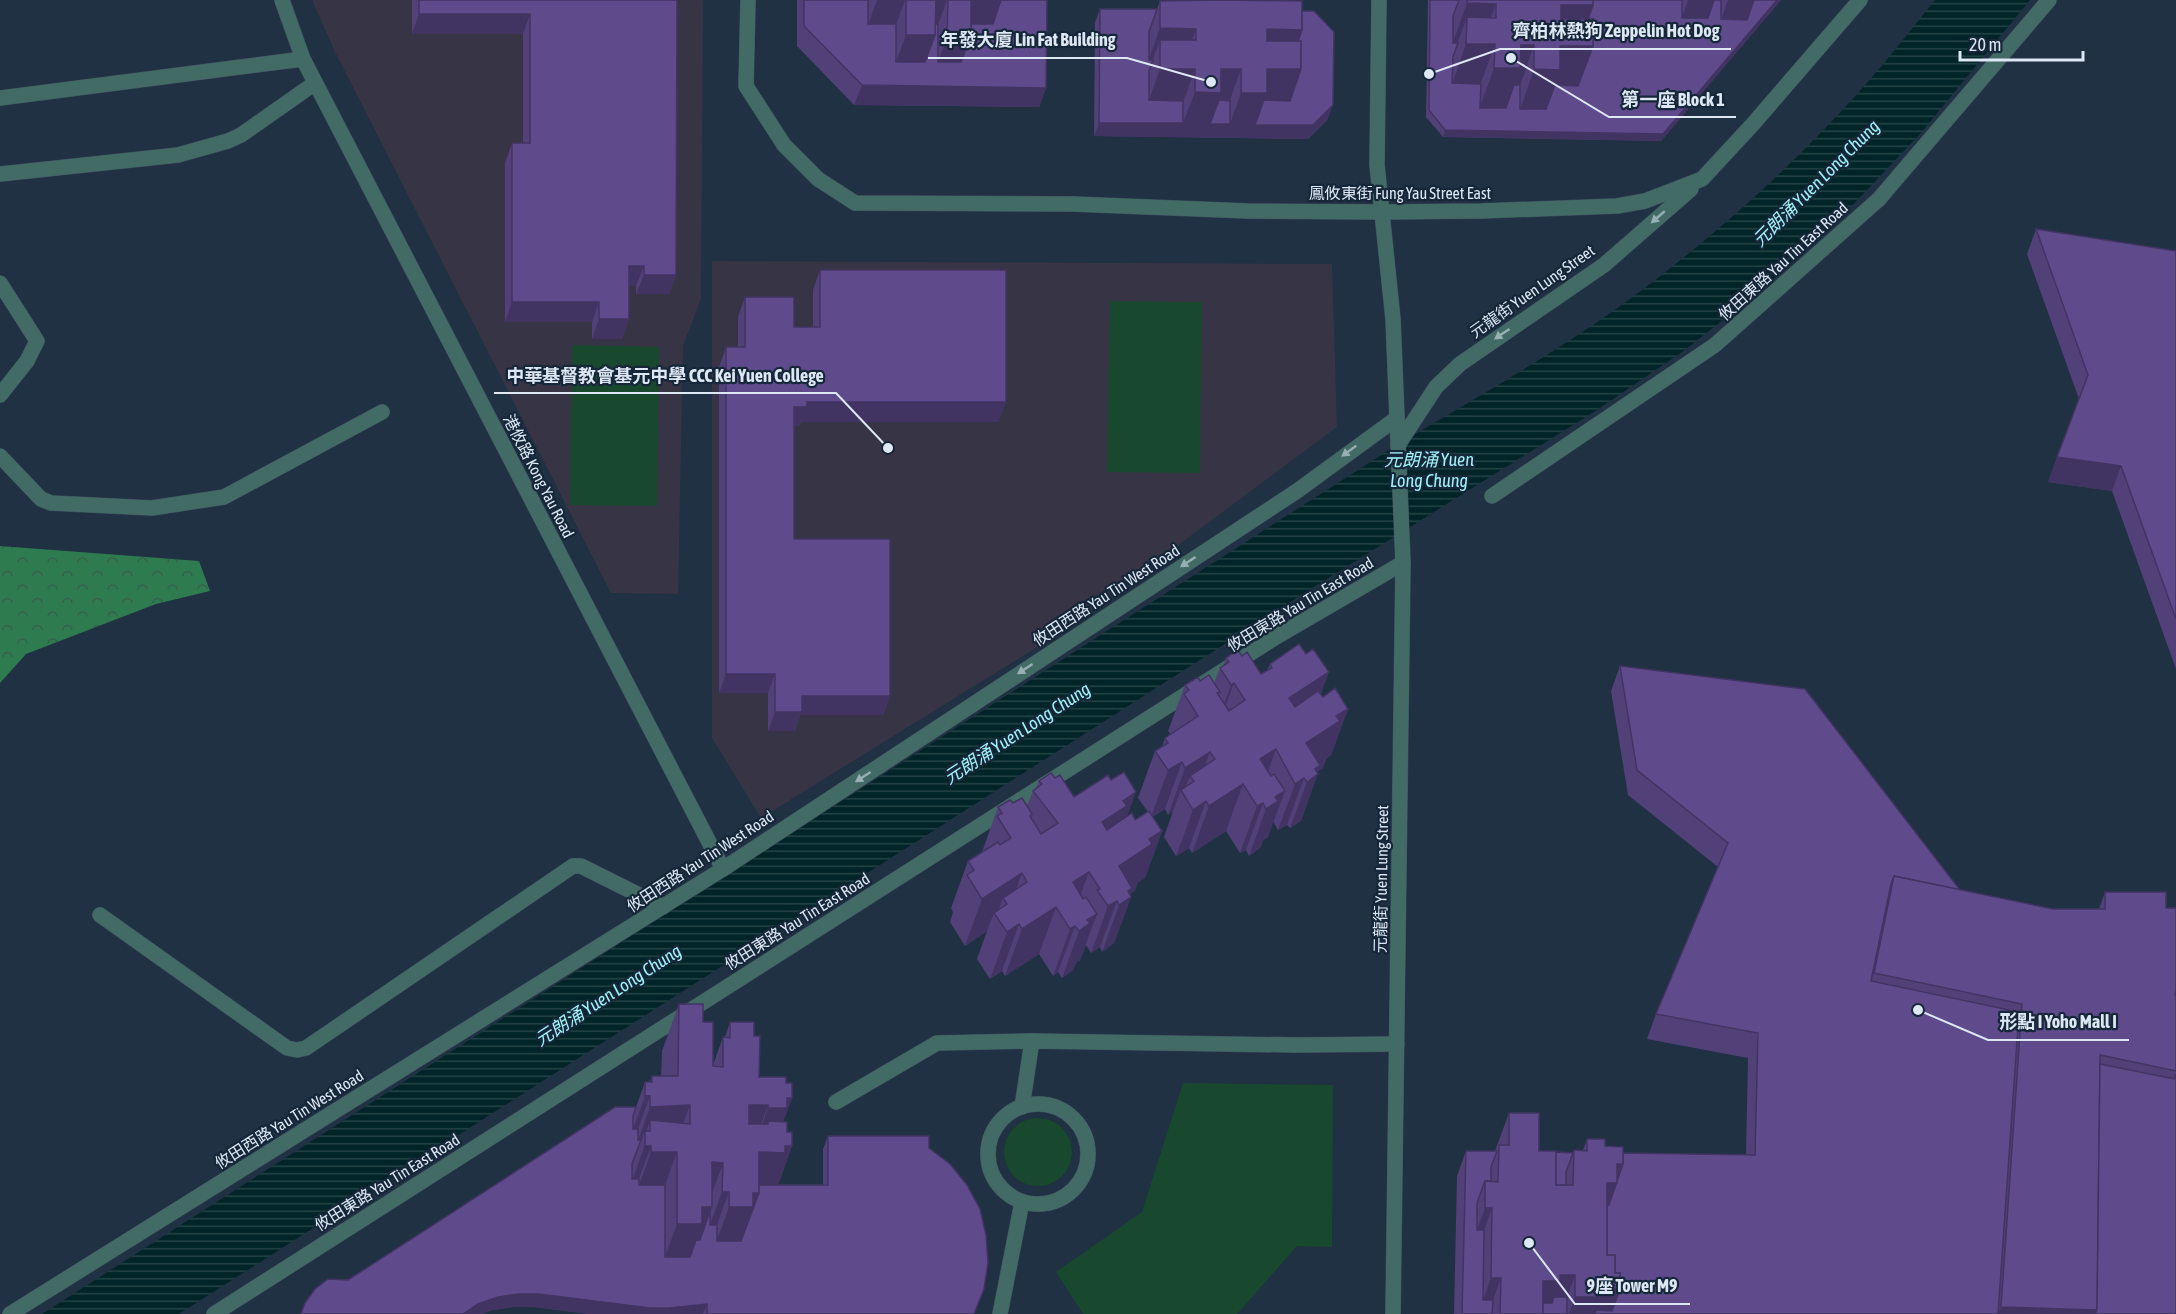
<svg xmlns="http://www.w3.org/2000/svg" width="2176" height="1314" viewBox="0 0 2176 1314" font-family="'Asap Condensed','Noto Sans TC',sans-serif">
<defs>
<pattern id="forest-crowns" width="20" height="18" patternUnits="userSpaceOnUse" patternTransform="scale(1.5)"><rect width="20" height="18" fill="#2d7b4f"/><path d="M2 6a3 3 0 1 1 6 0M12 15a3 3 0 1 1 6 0" fill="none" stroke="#38604c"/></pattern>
<pattern id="water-rules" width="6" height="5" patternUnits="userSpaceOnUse" patternTransform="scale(1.5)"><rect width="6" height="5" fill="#002427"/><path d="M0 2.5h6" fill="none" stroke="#254447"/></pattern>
</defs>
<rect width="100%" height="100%" fill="#1f3143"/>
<!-- education -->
<g fill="#373446">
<polygon points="312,0 703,0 701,299 683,346 678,594 611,593 335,52"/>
<polygon points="712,261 1332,264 1337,427 1060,633 761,818 712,738"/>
</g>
<!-- green -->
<g fill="#18492e">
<polygon points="1110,301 1202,302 1200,473 1107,472"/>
<polygon points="572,345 659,347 657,506 570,505"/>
<polygon points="1183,1083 1333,1085 1332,1247 1297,1246 1237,1314 1083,1314 1056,1272 1142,1212"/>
<circle cx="1038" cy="1152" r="34"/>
</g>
<!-- forest -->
<polygon fill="url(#forest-crowns)" points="0,546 199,561 210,591 156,604 26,654 0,683"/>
<!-- water -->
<path fill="url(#water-rules)" d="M1935 0H2030L1920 134 1847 211 1768 284 1685 350 1597 410 1306 592 179 1314H42L1397 445C1480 395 1565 348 1642 290 1723 229 1799 160 1866 84 1890 57 1912 28 1935 0Z"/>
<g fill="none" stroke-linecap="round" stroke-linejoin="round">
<defs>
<g id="lane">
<polyline points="0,174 178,155 228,141 241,135 315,83"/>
<polyline points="0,283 37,341 27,361 0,395"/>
<polyline points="0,456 41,499 51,503 152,508 224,497 382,412"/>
<polyline points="100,915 287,1048 297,1050 306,1048 573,866 581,866 663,907"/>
<polyline points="836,1102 937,1043 1032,1041 1296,1045 1397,1044"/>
<circle cx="1038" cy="1154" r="50"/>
<polyline points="1022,1107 1032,1041"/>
<polyline points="1000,1314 1022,1202"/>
</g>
<g id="street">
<polyline points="282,0 303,59 723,869"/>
<polyline points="748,0 746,86 784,145 818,179 855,203 1073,204 1248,211 1381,212 1481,211 1617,206 1645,201 1702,179 1753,124 1860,0"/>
<polyline points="1379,0 1377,165 1393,319 1403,563 1393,1314"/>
<polyline points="0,98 303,59"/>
<polyline points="1398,445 1436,387 1460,364 1604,265 1691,189"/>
<polyline points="1492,496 1715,345 1879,199 2049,0"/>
<polyline points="10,1314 723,869 1297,491 1397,418"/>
<polyline points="214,1314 1276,637 1403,563"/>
</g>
</defs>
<!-- lane casing -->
<use href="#lane" stroke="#3d4e5f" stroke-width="16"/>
<!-- street casing -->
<use href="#street" stroke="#3d4e5f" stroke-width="16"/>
<!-- lane -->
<use href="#lane" stroke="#436b65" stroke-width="15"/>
<!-- street -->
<use href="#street" stroke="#436b65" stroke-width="15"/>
</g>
<!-- wall -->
<g fill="#524078">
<polygon points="412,0 677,0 676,275 669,294 636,294 636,286 629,286 629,319 622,339 592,339 592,322 505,322 505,163 512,143 523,143 523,34 412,34"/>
<polygon points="797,0 1047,0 1046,88 1039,107 854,105 797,46"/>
<polygon points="1188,0 1267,0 1302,11 1328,119 1308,139 1094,136 1095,22 1100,9 1157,9 1160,1"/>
<polygon points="1428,0 1781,0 1661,141 1443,137 1426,117"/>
<polygon points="2036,229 2176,251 2176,669 2112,491 2048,482 2079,399 2027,254"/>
<polygon points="820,270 1006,402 998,422 801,422 799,426 794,426 794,539 890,696 883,715 800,715 795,731 768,731 768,693 719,693 719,367 726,347 738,347 738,317 745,297 794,327 813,327 813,290"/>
<polygon points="1242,656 1261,674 1267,671 1270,664 1321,694 1323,697 1348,709 1331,755 1326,759 1323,768 1318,771 1301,821 1290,828 1287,825 1278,830 1273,821 1268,837 1263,840 1261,847 1249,856 1246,850 1240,853 1226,831 1192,853 1189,848 1176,856 1164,837 1173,811 1168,815 1165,809 1152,817 1162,831 1145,878 1138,882 1135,890 1130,894 1131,897 1114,943 1102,952 1100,947 1091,953 1086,945 1080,960 1076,963 1073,970 1062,978 1058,972 1053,976 1039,954 1005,976 1002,971 990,979 977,959 987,931 965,946 950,922 953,912 951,908 968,861 982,852 998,807 1013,803 1027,806 1033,791 1036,788 1039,781 1055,778 1074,797 1128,816 1135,820 1148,812 1138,798 1155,751 1162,747 1165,738 1169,735 1170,733 1168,731 1185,685 1200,681 1214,683 1220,668 1223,666 1226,658"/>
<polygon points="1620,666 1960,890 2053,909 2099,909 2105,892 2166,908 2176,908 2176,1314 1454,1314 1457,1176 1466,1151 1495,1151 1509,1113 1539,1151 1573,1153 1574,1150 1583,1150 1587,1139 1623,1153 1746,1155 1748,1058 1647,1039 1656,1014 1718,867 1628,795 1611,691"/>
<polygon points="679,1004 703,1022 713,1065 723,1037 725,1037 730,1022 754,1036 759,1077 786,1083 792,1098 783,1121 792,1146 778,1185 823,1185 823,1149 828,1136 929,1148 984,1289 974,1314 589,1314 534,1307 513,1307 493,1310 348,1280 636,1107 645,1082 650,1082 652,1076 661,1076 662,1051"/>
</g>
<!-- shaded-wall -->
<g fill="#423462">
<polygon points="877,0 905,0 889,44 861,44"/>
<polygon points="935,0 947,0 918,81 889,81 906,35"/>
<polygon points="961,0 1001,0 986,44 954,81 931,81"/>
<polygon points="1688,0 1719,0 1705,25 1679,25"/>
<polygon points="1728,0 1781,0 1661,141 1443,137 1445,130 1663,134 1744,26 1719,26"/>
<polygon points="1467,3 1496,4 1481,44 1495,44 1478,91 1450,90 1466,44 1467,17 1455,50 1450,50"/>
<polygon points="1561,5 1593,5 1593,46 1576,93 1543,116 1518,116 1534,69"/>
<polygon points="419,14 530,14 523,34 412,34"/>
<polygon points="1160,28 1196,29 1182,69 1195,69 1179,114 1144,114 1160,69 1160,40 1148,73 1144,73"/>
<polygon points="1267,29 1302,30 1301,69 1333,105 1328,119 1308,139 1094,136 1099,123 1183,123 1195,92 1221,69 1241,69 1225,114 1230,124 1241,93"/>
<polygon points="1521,45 1534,45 1518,92 1503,115 1477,115 1494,68"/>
<polygon points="862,85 1046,88 1039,107 854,105"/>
<polygon points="629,266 644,266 636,286 622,286"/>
<polygon points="644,275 676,275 669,294 636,294"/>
<polygon points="512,302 599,302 592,322 505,322"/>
<polygon points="599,319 629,319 622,339 592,339"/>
<polygon points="807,402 1006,402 998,422 801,422 799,426 787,426 794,407"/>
<polygon points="2057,457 2121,466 2112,491 2048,482"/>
<polygon points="1329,672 1312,719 1272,745 1289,698"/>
<polygon points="726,674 775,674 768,693 719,693"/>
<polygon points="1234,683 1217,729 1214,731 1231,685"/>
<polygon points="802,696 890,696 883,715 800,715 795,731 768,731 775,712"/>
<polygon points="1348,709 1331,755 1326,759 1323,768 1318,771 1316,776 1318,774 1301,821 1290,828 1307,782 1304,778 1287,825 1278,830 1295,784 1306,743 1336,716"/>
<polygon points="1276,749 1259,796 1260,759"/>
<polygon points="1210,752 1193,799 1194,781 1190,776 1183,794 1181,790 1173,811 1168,815 1185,768"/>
<polygon points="1182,762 1165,809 1151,817 1168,770"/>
<polygon points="1243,784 1226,831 1192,853 1209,806"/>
<polygon points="1285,791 1268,837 1263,840 1261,847 1249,856 1266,809 1275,797"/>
<polygon points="1136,792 1119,839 1114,842 1102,822 1123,801"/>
<polygon points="1206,801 1189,848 1176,856 1193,810"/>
<polygon points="1263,803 1246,850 1240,853 1257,806"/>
<polygon points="1162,831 1145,878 1138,882 1135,890 1130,894 1128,899 1131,897 1114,943 1102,952 1119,905 1117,901 1100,947 1091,953 1108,906 1119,866 1149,839"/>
<polygon points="1089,872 1072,918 1073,882"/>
<polygon points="1022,873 1005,919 1007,904 1003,898 996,917 994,913 987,931 965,946 982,899"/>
<polygon points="1056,907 1039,954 1005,976 1022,929"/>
<polygon points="1097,914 1080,960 1076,963 1073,970 1062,978 1079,931 1087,920"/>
<polygon points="1019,924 1002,971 990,979 1007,932"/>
<polygon points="1075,926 1058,972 1053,976 1070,929"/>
<polygon points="645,1096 650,1096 633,1143 633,1129"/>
<polygon points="787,1098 792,1098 775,1144 785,1146 792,1146 775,1193 736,1254 712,1254 729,1207 747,1199 768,1124 768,1121 755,1155 751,1155 768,1108"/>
<polygon points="690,1105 673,1151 677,1152 660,1199 634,1199 651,1152 651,1146 634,1192 628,1192 650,1131 650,1120 645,1135 645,1131 636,1154 633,1154 650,1107"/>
<polygon points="749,1105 768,1105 751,1152 732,1152"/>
<polygon points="712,1162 723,1163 707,1207 712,1207 695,1254 685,1271 660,1271 677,1224"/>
<polygon points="1617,1164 1623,1164 1600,1230 1588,1193"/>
<polygon points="722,1192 729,1192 712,1238 705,1238"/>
<polygon points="1485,1208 1492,1208 1475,1255 1468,1255"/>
<polygon points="1560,1275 1575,1275 1561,1314 1535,1314 1543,1281"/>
<polygon points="1599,1277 1620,1289 1611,1314 1569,1314 1575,1297"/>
<polygon points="1491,1278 1501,1278 1488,1314 1478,1314"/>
<polygon points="518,1294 539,1294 707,1304 703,1314 589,1314 534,1307 513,1307 493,1310 483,1314 463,1314 478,1304 498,1297"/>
<polygon points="2001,1307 2097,1310 2095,1314 1998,1314"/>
</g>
<!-- building -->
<g fill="#5f4b8c" stroke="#423462" stroke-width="1.5">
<polygon points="419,0 677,0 676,275 644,275 644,266 629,266 629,319 599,319 599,302 512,302 512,143 530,143 530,14 419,14"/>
<polygon points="804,0 868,0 868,24 896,24 896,62 925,62 935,35 935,24 938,24 938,62 961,62 971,35 971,24 993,24 1001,0 1047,0 1046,88 862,85 804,26"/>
<polygon points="906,0 936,0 935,35 906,35"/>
<polygon points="948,0 971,0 971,35 947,35"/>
<polygon points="1222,0 1302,1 1302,30 1267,29 1267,41 1301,41 1301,69 1267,69 1267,93 1241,93 1241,69 1221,69 1221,93 1195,92 1195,69 1160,69 1160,40 1196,40 1196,29 1160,28 1160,1"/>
<polygon points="1430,0 1459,0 1453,16 1453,43 1458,43 1453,57 1452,83 1481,84 1480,108 1506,108 1514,85 1520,85 1520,109 1546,109 1555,85 1578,86 1593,46 1593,19 1588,19 1593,5 1593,0 1682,0 1682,18 1708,18 1714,0 1721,0 1721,19 1747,20 1754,0 1777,0 1663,134 1445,130 1429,110"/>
<polygon points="1467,0 1593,0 1593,5 1561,5 1561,19 1593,19 1593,46 1560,46 1560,70 1534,69 1534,45 1521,45 1520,68 1494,68 1495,44 1466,44 1467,17 1496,18 1496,4 1467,3"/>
<polygon points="1100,9 1157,9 1149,32 1149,60 1153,60 1149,71 1149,100 1183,101 1183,123 1099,123"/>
<polygon points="1302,11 1314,11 1334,32 1333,105 1313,125 1255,125 1264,100 1290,101 1301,69 1301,41 1298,41 1302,30"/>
<polygon points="1219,100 1230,101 1230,124 1210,124"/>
<polygon points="2036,229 2176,251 2176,619 2121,466 2057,457 2088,375"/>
<polygon points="820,270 1006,270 1006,402 807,402 807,407 794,407 794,539 890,539 890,696 802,696 802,712 775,712 775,674 726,674 726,347 745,347 745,297 794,297 794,327 820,327"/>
<polygon points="1299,644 1306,654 1313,649 1329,672 1289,698 1295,707 1318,691 1323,697 1335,688 1348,709 1336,716 1340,721 1306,743 1320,765 1315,769 1318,774 1307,782 1304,778 1295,784 1276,749 1260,759 1271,776 1274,774 1285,791 1275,797 1278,801 1266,809 1263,803 1257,806 1243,784 1209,806 1206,801 1193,810 1181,790 1194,781 1190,776 1215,759 1210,752 1185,768 1182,762 1168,770 1155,751 1168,743 1165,738 1198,716 1184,694 1189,690 1185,685 1198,677 1200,681 1209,675 1220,692 1217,693 1229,711 1245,700 1234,683 1231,685 1220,668 1229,662 1226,658 1238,650 1242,656 1247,652 1261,674 1272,668 1270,664"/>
<polygon points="1620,666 1805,689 1960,890 1894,876 1891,884 1871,981 2019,1012 1998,1314 1595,1314 1596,1310 1612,1311 1620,1289 1620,1273 1615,1273 1615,1255 1607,1255 1607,1205 1609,1205 1623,1164 1623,1153 1755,1155 1758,1033 1656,1014 1728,843 1637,770"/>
<polygon points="1124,772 1136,792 1123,801 1127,806 1102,822 1107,830 1132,813 1135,820 1149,811 1162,831 1149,839 1152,844 1119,866 1132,888 1128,891 1131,897 1119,905 1117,901 1108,906 1097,890 1100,889 1089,872 1073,882 1083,899 1086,897 1097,914 1087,920 1090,923 1079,931 1075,926 1070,929 1056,907 1022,929 1019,924 1007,932 994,913 1007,904 1003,898 1027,882 1022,873 982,899 967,875 974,870 968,861 998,842 1000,845 1011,838 997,816 1002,813 998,807 1010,800 1013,803 1022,798 1032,814 1030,816 1041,834 1058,823 1033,791 1042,784 1039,781 1051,773 1055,778 1060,775 1074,797 1108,775 1111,780"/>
<polygon points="1894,876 2053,909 2105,909 2105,892 2166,892 2166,908 2176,908 2176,990 2175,995 2176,995 2176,1071 2100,1055 2097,1310 2001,1307 2022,1004 1874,973"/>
<polygon points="679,1004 703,1004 703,1022 713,1022 713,1066 723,1067 723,1037 730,1038 730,1022 754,1022 754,1036 760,1036 759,1077 786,1077 786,1083 792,1083 792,1098 787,1098 787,1108 768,1108 768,1105 749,1105 749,1124 768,1124 768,1121 787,1122 787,1132 792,1132 792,1146 785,1146 785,1153 759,1152 759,1193 753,1193 753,1207 729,1207 729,1192 722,1192 723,1163 712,1162 712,1207 702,1207 702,1224 677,1224 677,1152 651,1152 651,1146 645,1146 645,1131 650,1131 650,1120 690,1124 690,1105 650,1107 650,1096 645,1096 645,1082 652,1082 652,1076 678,1076"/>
<polygon points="2100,1064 2174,1079 2176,1074 2176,1314 2095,1314 2097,1310"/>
<polygon points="615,1107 636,1107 633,1116 633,1129 638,1129 638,1140 641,1140 632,1164 632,1179 639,1179 639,1185 665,1185 665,1257 690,1257 696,1240 700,1240 710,1211 710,1225 717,1225 717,1241 741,1241 759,1193 759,1185 828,1185 828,1136 929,1136 929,1148 950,1164 967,1185 980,1209 986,1235 988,1262 984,1289 974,1314 707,1314 707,1304 669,1308 650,1308 539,1294 518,1294 498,1297 478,1304 463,1314 301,1314 305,1303 315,1289 328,1279 348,1280"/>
<polygon points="1509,1113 1539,1113 1539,1151 1556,1151 1556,1185 1573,1185 1574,1150 1587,1151 1587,1139 1605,1139 1605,1146 1623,1147 1623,1164 1617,1164 1617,1183 1607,1183 1607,1255 1615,1255 1615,1273 1620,1273 1620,1289 1601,1288 1601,1297 1575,1297 1575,1275 1560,1275 1560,1281 1543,1281 1543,1314 1500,1314 1501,1278 1491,1278 1492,1208 1485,1208 1485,1181 1498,1182 1499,1145 1509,1145"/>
<polygon points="1466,1151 1497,1151 1491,1167 1491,1181 1485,1181 1477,1203 1477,1230 1484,1230 1483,1300 1493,1300 1492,1314 1462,1314"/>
<polygon points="1556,1152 1573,1153 1566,1172 1566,1185 1556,1185"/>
<polygon points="1554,1297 1567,1297 1567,1314 1543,1314 1543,1303 1552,1303"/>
</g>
<!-- one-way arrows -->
<defs><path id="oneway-solid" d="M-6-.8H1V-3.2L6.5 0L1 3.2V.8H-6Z" transform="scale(1.5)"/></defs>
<g fill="#98b0b4">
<use href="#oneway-solid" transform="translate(1658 217) rotate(139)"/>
<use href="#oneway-solid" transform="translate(1502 334) rotate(146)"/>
<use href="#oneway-solid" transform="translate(1349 451) rotate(144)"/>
<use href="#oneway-solid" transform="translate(1188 562) rotate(147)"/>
<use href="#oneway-solid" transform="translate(1025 669) rotate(147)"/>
<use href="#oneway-solid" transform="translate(863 777) rotate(147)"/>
</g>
<g text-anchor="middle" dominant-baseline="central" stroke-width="4.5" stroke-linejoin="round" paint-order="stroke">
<!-- street labels -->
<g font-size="16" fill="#dde8f4" stroke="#152738">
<text x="1400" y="193">鳳攸東街 Fung Yau Street East</text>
<text transform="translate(1783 261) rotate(-42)">攸田東路 Yau Tin East Road</text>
<text transform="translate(1532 291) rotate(-35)">元龍街 Yuen Lung Street</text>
<text transform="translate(539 476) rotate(63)">港攸路 Kong Yau Road</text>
<text transform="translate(1106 595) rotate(-33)">攸田西路 Yau Tin West Road</text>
<text transform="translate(1300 604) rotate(-31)">攸田東路 Yau Tin East Road</text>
<text transform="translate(700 861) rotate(-33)">攸田西路 Yau Tin West Road</text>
<text transform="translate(1381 879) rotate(-89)">元龍街 Yuen Lung Street</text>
<text transform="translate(797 921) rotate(-32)">攸田東路 Yau Tin East Road</text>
<text transform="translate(289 1119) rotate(-32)">攸田西路 Yau Tin West Road</text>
<text transform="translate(387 1182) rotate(-32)">攸田東路 Yau Tin East Road</text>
</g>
<!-- water labels -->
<g font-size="18" font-style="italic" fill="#a0f2f9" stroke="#152738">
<text transform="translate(1816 183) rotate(-45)">元朗涌 Yuen Long Chung</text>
<text x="1429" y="459">元朗涌 Yuen<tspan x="1429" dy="21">Long Chung</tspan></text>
<text transform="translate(1017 733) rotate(-33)">元朗涌 Yuen Long Chung</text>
<text transform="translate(608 995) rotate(-33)">元朗涌 Yuen Long Chung</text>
</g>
</g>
<!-- callouts -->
<path fill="none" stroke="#dde8f4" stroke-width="2" d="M1429 74L1500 49H1731M1211 82L1127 58H928M1511 58L1609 117H1736M888 448L836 393H494M1918 1010L1988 1040H2129M1529 1243L1575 1304H1690"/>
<g fill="#dde8f4" stroke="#152738" stroke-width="2">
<circle cx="1429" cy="74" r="6"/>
<circle cx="1211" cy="82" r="6"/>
<circle cx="1511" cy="58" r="6"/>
<circle cx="888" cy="448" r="6"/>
<circle cx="1918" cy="1010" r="6"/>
<circle cx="1529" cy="1243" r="6"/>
</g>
<g font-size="18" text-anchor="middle" font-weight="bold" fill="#dde8f4" stroke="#152738" stroke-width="4.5" stroke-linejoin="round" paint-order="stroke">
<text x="1616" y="37">齊柏林熱狗 Zeppelin Hot Dog</text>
<text x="1028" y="46">年發大廈 Lin Fat Building</text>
<text x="1673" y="106">第一座 Block 1</text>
<text x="665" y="382">中華基督教會基元中學 CCC Kei Yuen College</text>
<text x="2058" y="1028">形點 I Yoho Mall I</text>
<text x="1632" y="1292">9座 Tower M9</text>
</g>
<!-- scale -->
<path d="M1960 51v9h123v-9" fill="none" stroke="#dde8f4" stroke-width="3"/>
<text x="1969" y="51" font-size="18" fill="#dde8f4" stroke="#152738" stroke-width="4.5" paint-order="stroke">20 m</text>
</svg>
